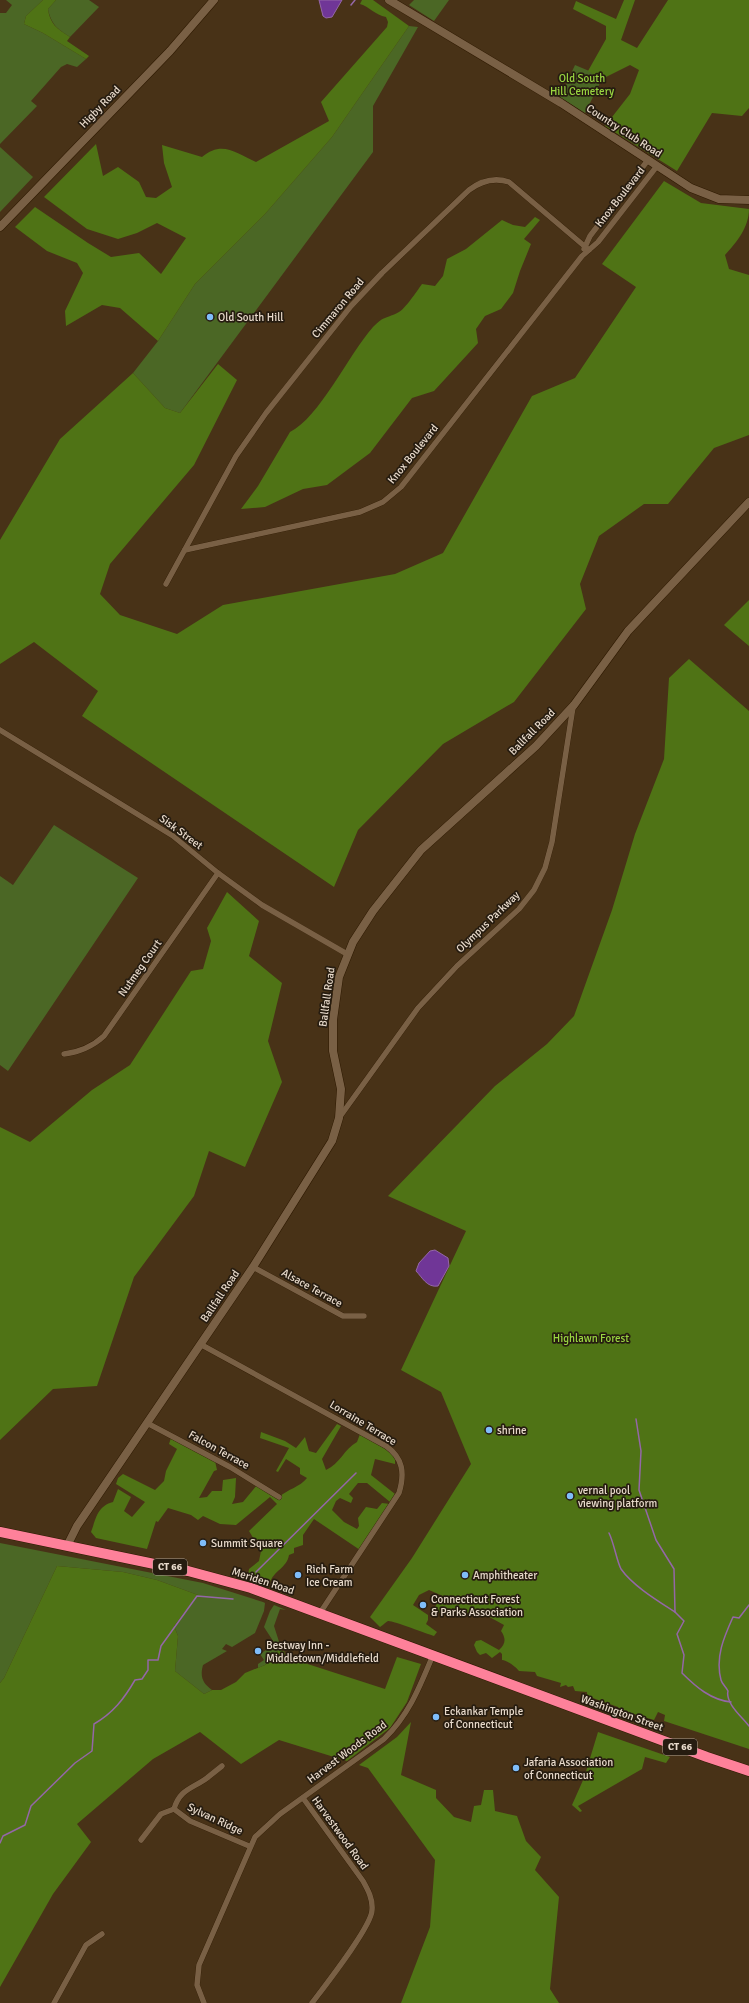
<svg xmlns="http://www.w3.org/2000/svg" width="749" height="2003" viewBox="0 0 749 2003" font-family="Signika,sans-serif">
<rect width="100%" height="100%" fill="#483217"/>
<!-- green -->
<g fill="#4b6725">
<polygon points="6,0 43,0 26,16 24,24 43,33 86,59 77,67 67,64 61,67 31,101 37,106 0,144 0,13 6,13 12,5"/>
<path d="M56 0H89L99 7 70 37C57 29 51 24 48 9Z"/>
<polygon points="414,0 449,0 434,21 409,5"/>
<polygon points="409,26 418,27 373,106 373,152 180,413 165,408 133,373 158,341 195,284 265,214 332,137"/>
<polygon points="575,65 594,73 602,79 585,113 560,97"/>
<polygon points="0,147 33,177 0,212"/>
<polygon points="54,825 138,878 8,1071 0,1065 0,876 13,885"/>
<path d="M0 1543 203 1583 263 1602 265 1603 264 1611 255 1633 232 1647 226 1644 222 1649 227 1651 203 1665C200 1676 202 1683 212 1690L204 1694 175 1671 178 1636 174 1626 198 1595 157 1580 123 1572 57 1566 4 1678 0 1683Z"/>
<polygon points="274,1605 286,1610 280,1609 274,1626 282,1651 278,1651 265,1665 258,1668 258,1664 264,1660 260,1654 275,1644 264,1627 270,1611"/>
</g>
<!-- forest -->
<g fill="#4f7315">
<path d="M43 0H56L48 9C50 24 57 29 70 37L67 41 89 56 86 59 43 33 24 24 26 16Z"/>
<path d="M362 0H373L409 26 332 137 265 214 195 284 158 341 120 308 102 305 66 326 65 311 83 273 77 263 47 251 15 227 35 207 88 243 111 257 139 253 161 274 186 238 157 223 137 233 118 239 87 229 44 197 96 144 103 176 118 167 139 182 146 197 156 198 172 187 164 163 162 145 202 157C222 140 236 153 256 162L329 121 321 102 387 27 388 22 386 17C375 15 370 7 360 4Z"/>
<polygon points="624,0 635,0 621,40 637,48 668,0 749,0 749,108 742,116 712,113 677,171 605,126 630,94 639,70 630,65 602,79 588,71 606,39 606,26 573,9 576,1 616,19"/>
<path d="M664 181 701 203 749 209C749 227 737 242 725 255L729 269 749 275V435L714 448 668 504H644L599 536 580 584 586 609 514 702 443 744 358 830 334 887 82 716 98 691 34 642 0 664V540L60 439 133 373 165 408 180 413 218 364 237 380 194 465 110 564 100 594 120 615 177 634 223 605 395 574 443 553 532 396 575 378 636 287 602 264Z"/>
<path d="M535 217 540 220 524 239 531 244 520 271 513 293 501 309 485 316 476 329 478 343 434 391 412 398 370 453 327 485 303 489 265 507 241 509 258 486 290 432C319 418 349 354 373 327 385 315 386 319 399 312 405 309 417 291 422 284L435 286 443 276 447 259 466 249 502 220 513 225 525 227Z"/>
<polygon points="749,600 749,646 724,625"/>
<path d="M689 659 749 711V1749L664 1721 665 1715 658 1712 654 1720 620 1710 618 1707 587 1696V1692L575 1691 573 1686 568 1687 566 1685 560 1687 561 1683 537 1676 535 1672 519 1671C516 1667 507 1660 502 1660V1654L500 1652 492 1658 486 1653 480 1655 477 1652 474 1645 476 1641 481 1640 499 1650C506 1644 506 1638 501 1631L504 1625 484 1614 474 1616 459 1608 440 1613 435 1608 437 1602 449 1605 452 1600 429 1590 419 1595 413 1605 428 1615V1620L426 1624 437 1632 434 1636C428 1634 391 1620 388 1621 386 1622 382 1626 380 1627L370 1617 412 1558 471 1464 441 1392 401 1370 466 1231 388 1196 495 1086 547 1044 574 1016 612 910 635 834 664 759 669 678Z"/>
<polygon points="227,892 259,921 249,956 282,983 268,1041 282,1082 245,1167 209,1151 194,1196 134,1277 97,1386 53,1389 0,1440 0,1127 30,1142 92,1090 130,1065 191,971 203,969 211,941 207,928"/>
<path d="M337 1424 341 1426 322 1459 326 1470C340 1464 344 1449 357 1442L360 1434 387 1450 395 1458V1464L375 1459 371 1475 395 1494 390 1502 367 1483H358L349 1494 353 1498 351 1503 340 1498 336 1501 332 1510 344 1522 357 1529 359 1526 358 1518 366 1507 377 1509 382 1503 390 1504 360 1550 314 1519 303 1535V1545L294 1548V1553L289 1555C287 1568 273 1571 270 1583L248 1575 249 1569 259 1561 261 1551 249 1531 277 1504 270 1497 236 1525 220 1524 203 1516 198 1520 191 1515 168 1508 158 1522 156 1521 147 1549 96 1538 91 1532C96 1519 97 1506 113 1502L118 1489 131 1497 124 1511 132 1517 145 1502 116 1484 118 1478 123 1474 155 1490 164 1481 166 1471 177 1449 169 1444 171 1438 215 1461 217 1470 214 1471 199 1498 207 1497 212 1491H222L223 1480 236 1478 235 1497 232 1504 243 1502 257 1485 279 1497C288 1489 300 1487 307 1478L300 1474V1468L286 1459 278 1472 276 1471 289 1448 260 1438 261 1432 285 1441 296 1448 305 1437 309 1451 316 1453Z"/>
<polygon points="57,1566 123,1572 157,1580 198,1595 174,1626 178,1636 175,1671 204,1694 212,1690 221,1690 236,1682 245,1673 265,1665 278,1651 284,1651 286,1657 385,1689 397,1657 421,1664 407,1702 390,1728 347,1761 279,1740 241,1764 200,1732 153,1759 77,1824 91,1842 53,1894 0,1987 0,1683 4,1678"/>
<polygon points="411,1722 401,1775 436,1790 436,1798 454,1817 471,1822 474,1806 481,1805 484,1790 493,1790 495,1811 517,1816 526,1841 541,1857 535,1870 559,1897 550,1989 559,2003 401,2003 430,1927 435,1860 368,1768 359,1765 397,1737"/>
<polygon points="598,1732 670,1757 666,1763 645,1757 642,1769 578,1806 582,1811 580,1812 572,1805 584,1778"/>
</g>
<!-- water -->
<g fill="#703697" stroke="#9467a7">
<polygon points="319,0 342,0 332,17 326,18 323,16"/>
<path d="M435 1250 448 1258 449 1266 438 1286C427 1288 422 1277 416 1271L419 1263 430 1251Z"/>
</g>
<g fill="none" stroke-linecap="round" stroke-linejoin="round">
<!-- stream -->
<g stroke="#9467a7" stroke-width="1.5">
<polyline points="351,5 355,0"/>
<path d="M636 1419 641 1451 639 1490 656 1540 674 1569 675 1612 684 1621 677 1634 684 1655 682 1673C696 1687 711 1700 731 1702"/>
<path d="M609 1533C614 1543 617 1562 621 1569 633 1586 658 1601 675 1612"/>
<polyline points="256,1572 356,1473"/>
<path d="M749 1605 739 1618 733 1617C724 1637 715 1657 721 1680 722 1684 726 1687 728 1691 725 1703 742 1717 749 1726"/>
<path d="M0 1843 3 1836 25 1825 31 1806 75 1763 92 1751 94 1724C113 1713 124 1699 135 1680L142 1679 148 1670V1660H158L161 1646 197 1596 233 1599"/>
</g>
<defs>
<g id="street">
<polyline points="584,249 590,236 648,160"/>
<polyline points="185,550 360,512 383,502 401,487 582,256 598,242 657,166"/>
<path d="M166 584 236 456 266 413 351 306 382 273 469 190C481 181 494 177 509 182L589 250"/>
<polyline points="0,730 173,836 218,873 262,905 347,954"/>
<path d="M64 1054C80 1052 92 1047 104 1036L218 873"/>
<polyline points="339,1118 418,1008 457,966 519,909 534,890 545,868 552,842 573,707"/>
<polyline points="253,1267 343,1316 364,1316"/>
<path d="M200 1344 386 1446C403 1458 405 1473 399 1493L320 1613"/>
<polyline points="147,1423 230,1467 279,1497"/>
<path d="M303 1798 363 1881C368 1890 373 1899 372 1910 372 1926 324 1987 312 2003"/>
<polyline points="174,1809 190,1821 249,1846"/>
<path d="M141 1840 161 1814 174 1809C180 1789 192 1789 207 1778 212 1774 217 1770 222 1766"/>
<polyline points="54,2003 86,1945 102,1934"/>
<path d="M204 2003 197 1985 199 1965 255 1837 280 1814 384 1739C409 1715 420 1686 433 1655"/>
</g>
<g id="secondary">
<polyline points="389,0 561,103 691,188 719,199 749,200"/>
<polyline points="0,227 170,51 214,0"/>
<polyline points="67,1546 77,1526 253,1267 332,1141 339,1118 341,1089 333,1051 333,1020 339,977 353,942 373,911 421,850 536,746 574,705 628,631 749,502"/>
</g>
<polyline id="highway" points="0,1532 188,1571 251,1588 707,1757 749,1771"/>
</defs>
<!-- street casing -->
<use href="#street" stroke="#2e1900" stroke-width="6"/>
<!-- secondary casing -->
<use href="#secondary" stroke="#2e1900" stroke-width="9"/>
<!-- highway casing -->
<use href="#highway" stroke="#2e1900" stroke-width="11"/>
<!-- street -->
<use href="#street" stroke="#796045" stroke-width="5.5"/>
<!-- secondary -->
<use href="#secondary" stroke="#796045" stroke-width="8"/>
<!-- highway -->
<use href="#highway" stroke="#fe819a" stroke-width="10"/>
</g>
<!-- markers -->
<g fill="#7fbdfa" stroke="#261c10" stroke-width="1.5">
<circle cx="210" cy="317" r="4"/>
<circle cx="489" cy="1430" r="4"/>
<circle cx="570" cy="1496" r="4"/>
<circle cx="203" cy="1543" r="4"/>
<circle cx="298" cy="1575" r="4"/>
<circle cx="465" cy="1575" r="4"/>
<circle cx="423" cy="1605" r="4"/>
<circle cx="258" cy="1651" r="4"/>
<circle cx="436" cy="1717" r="4"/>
<circle cx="516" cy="1768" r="4"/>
</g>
<g text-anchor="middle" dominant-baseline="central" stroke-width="3.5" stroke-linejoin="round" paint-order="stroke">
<!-- shield labels -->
<g fill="#261c10" stroke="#aea193" stroke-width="1">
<rect x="153" y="1559" width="34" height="16" rx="3"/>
<rect x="663" y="1739" width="34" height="16" rx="3"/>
</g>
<g font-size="10" font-weight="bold" fill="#e8dacb">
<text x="170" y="1567">CT 66</text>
<text x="680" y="1747">CT 66</text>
</g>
<!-- park labels -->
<g font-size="11" fill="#9ad641" stroke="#261c10">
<text x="582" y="78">Old South<tspan x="582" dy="13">Hill Cemetery</tspan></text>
<text x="591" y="1338">Highlawn Forest</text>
</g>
<!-- street labels -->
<g font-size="11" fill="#e8dacb" stroke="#261c10">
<text transform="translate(100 107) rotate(-46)">Higby Road</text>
<text transform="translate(624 131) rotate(33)">Country Club Road</text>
<text transform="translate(620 197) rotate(-52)">Knox Boulevard</text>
<text transform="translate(338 308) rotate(-50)">Cimmaron Road</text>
<text transform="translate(413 454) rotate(-51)">Knox Boulevard</text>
<text transform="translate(532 732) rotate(-45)">Ballfall Road</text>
<text transform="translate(181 832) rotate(36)">Sisk Street</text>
<text transform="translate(488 922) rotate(-44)">Olympus Parkway</text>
<text transform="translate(140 968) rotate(-55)">Nutmeg Court</text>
<text transform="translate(327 997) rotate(-82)">Ballfall Road</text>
<text transform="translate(312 1288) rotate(29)">Alsace Terrace</text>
<text transform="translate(220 1296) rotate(-56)">Ballfall Road</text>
<text transform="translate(363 1423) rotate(31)">Lorraine Terrace</text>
<text transform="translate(219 1450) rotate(29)">Falcon Terrace</text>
<text transform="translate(263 1581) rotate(18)">Meriden Road</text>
<text transform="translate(622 1713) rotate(20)">Washington Street</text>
<text transform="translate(347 1752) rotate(-37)">Harvest Woods Road</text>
<text transform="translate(215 1819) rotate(25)">Sylvan Ridge</text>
<text transform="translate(340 1833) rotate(54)">Harvestwood Road</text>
</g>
<!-- poi labels -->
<g font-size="11" fill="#e8dacb" stroke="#261c10" text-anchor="start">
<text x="218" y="317">Old South Hill</text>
<text x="497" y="1430">shrine</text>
<text x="578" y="1490">vernal pool<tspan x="578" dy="13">viewing platform</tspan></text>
<text x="211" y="1543">Summit Square</text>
<text x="306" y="1569">Rich Farm<tspan x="306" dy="13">Ice Cream</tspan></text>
<text x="473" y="1575">Amphitheater</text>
<text x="431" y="1599">Connecticut Forest<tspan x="431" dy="13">&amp; Parks Association</tspan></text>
<text x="266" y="1645">Bestway Inn -<tspan x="266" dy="13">Middletown/Middlefield</tspan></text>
<text x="444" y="1711">Eckankar Temple<tspan x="444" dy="13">of Connecticut</tspan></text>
<text x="524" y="1762">Jafaria Association<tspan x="524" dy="13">of Connecticut</tspan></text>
</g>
</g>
</svg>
